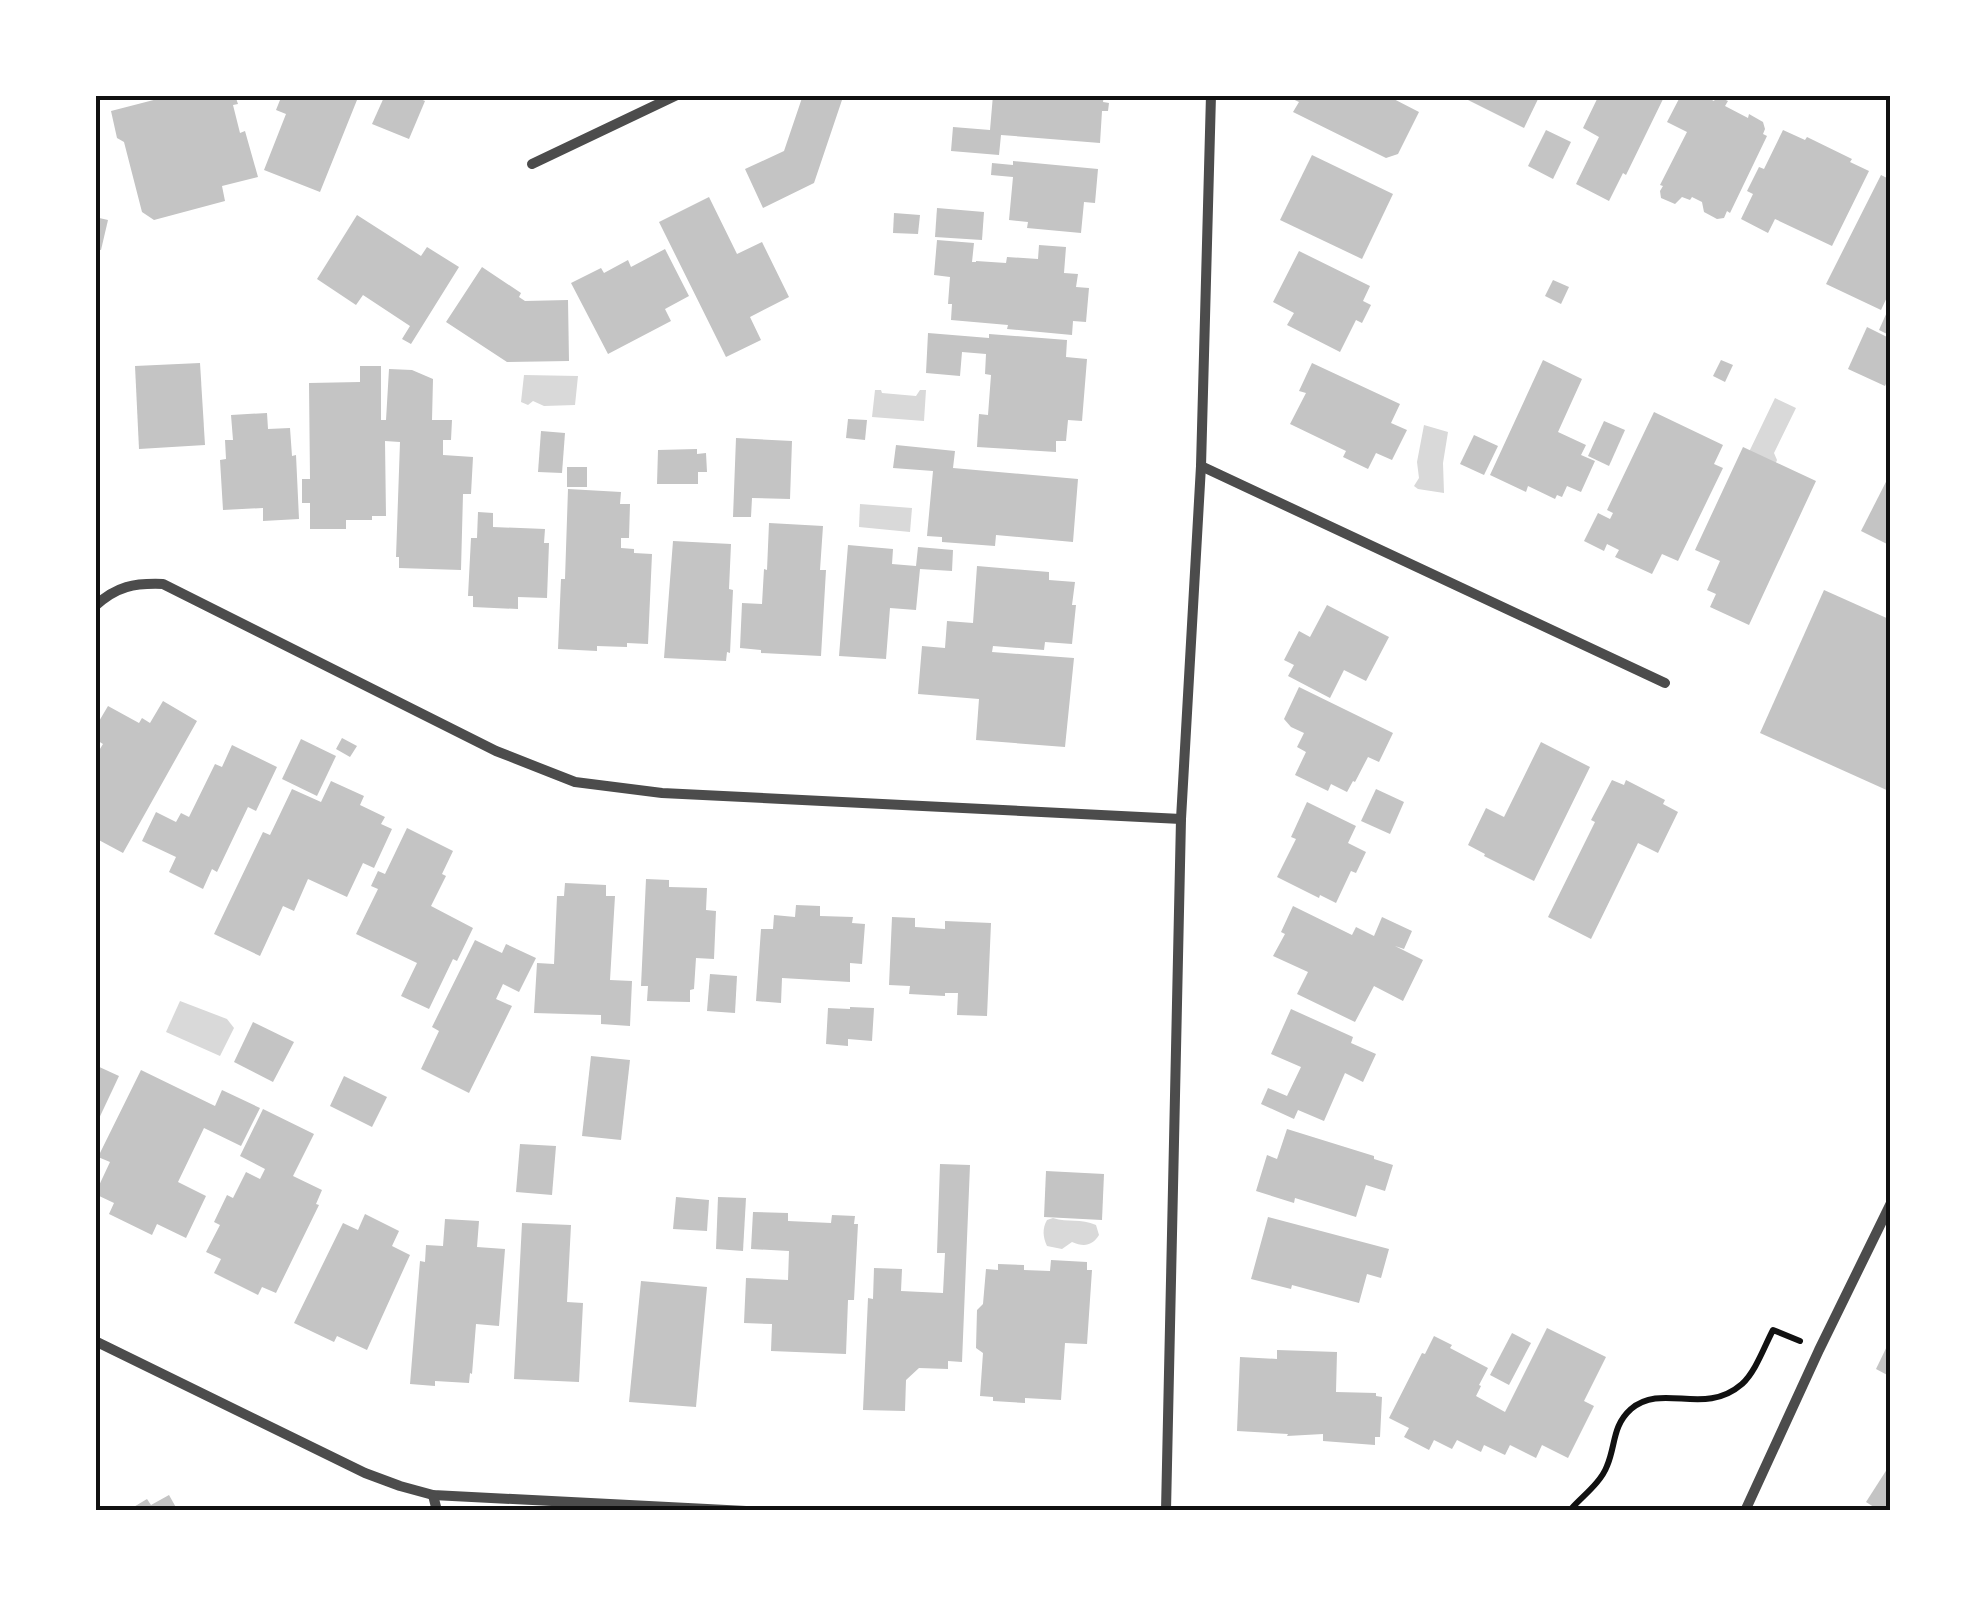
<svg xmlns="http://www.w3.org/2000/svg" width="1986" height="1606" viewBox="0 0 1986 1606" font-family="Poppins,sans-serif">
<rect width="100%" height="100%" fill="#fff"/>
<!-- water -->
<g fill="#d9d9d9">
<polygon points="524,375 578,376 575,405 544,406 533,401 528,405 521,402"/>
<polygon points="875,390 881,390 882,393 916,396 920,390 926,390 924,421 872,417"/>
<polygon points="1775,398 1796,408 1774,453 1777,460 1775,465 1749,452"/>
<polygon points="1424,425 1448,432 1443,463 1444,493 1418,489 1414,486 1419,478 1417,462"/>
<polygon points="860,504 912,508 910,532 859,527"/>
<polygon points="180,1001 227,1019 234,1028 220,1056 166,1032"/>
<path d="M1053 1218C1068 1223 1081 1218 1096 1225L1099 1235C1092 1246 1084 1247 1072 1242L1062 1249 1047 1246C1043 1237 1042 1229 1047 1220Z"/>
</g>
<!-- building -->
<g fill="#c4c4c4">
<polygon points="173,95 235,95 238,104 233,105 240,133 245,131 258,177 222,186 225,201 154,220 142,212 124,142 117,138 111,111"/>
<polygon points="282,95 359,95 320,192 264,170 286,114 276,110"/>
<polygon points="385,95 411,95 425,101 409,139 372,124"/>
<polygon points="803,95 827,95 842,100 814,183 763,208 745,169 784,151"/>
<polygon points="993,95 1104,95 1103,102 1109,103 1108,111 1102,111 1100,143 1001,135 999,155 951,151 953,127 990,130"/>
<polygon points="1284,95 1386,95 1419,112 1398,154 1386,158 1293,112 1299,102"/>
<polygon points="1458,95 1540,95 1524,128"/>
<polygon points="1599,95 1665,95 1626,175 1623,173 1609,201 1576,184 1599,137 1583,128"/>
<polygon points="1681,95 1702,95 1714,101 1717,96 1728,101 1725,106 1748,118 1749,114 1763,122 1765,129 1763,134 1767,136 1730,213 1727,211 1724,218 1717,219 1704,212 1702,202 1692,197 1690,200 1682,197 1675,204 1661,198 1660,191 1663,186 1660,185 1687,132 1667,122"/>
<polygon points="1546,130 1571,142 1553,179 1528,166"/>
<polygon points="1783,130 1805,140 1807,137 1852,159 1850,162 1869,171 1832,246 1775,219 1768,233 1741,219 1753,194 1747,191 1759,167 1764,169"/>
<polygon points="1312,155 1393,194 1362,259 1280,220"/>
<polygon points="1013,161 1098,169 1095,203 1084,202 1081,233 1027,228 1028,222 1009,220 1013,177 991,175 992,163 1013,165"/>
<polygon points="1881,175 1891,180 1891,294 1889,293 1881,310 1826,284"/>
<polygon points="709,197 737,254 762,242 789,297 750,317 761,340 726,357 659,222"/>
<polygon points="937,208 984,212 982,240 935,237"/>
<polygon points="894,213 920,215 918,234 893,233"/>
<polygon points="357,215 421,256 427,247 459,267 411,344 402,339 410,326 363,295 356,305 317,279"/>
<polygon points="95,217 108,220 101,250 95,249"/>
<polygon points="937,240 974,243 972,262 976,262 976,261 1006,263 1007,257 1038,259 1039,245 1066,247 1064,273 1078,274 1076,287 1089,288 1086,322 1073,321 1072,335 1007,329 1008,325 951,320 952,304 948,304 950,277 934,275"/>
<polygon points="665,249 689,296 665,309 671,321 608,354 571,283 601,268 604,273 628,260 631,267"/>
<polygon points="1299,251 1370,286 1363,301 1371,305 1362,323 1356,320 1340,352 1287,325 1294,313 1273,302"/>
<polygon points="482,267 521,293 519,297 525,301 568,300 569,361 507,362 446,322"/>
<polygon points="1553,280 1569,287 1561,304 1545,296"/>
<polygon points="1891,303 1891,336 1879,330"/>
<polygon points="1867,327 1891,339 1891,373 1885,386 1848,369"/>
<polygon points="928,333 989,338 989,334 1067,340 1066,357 1087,359 1082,421 1068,420 1066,441 1056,441 1056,452 977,447 979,414 988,415 991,375 985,374 986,354 962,352 960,376 926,373"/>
<polygon points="1543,360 1582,379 1558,432 1586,445 1581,455 1595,461 1581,492 1567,486 1562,497 1557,495 1555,499 1528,486 1526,492 1490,475"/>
<polygon points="1721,360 1733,365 1725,382 1713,376"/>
<polygon points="200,363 205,445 139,449 135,366"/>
<polygon points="1312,363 1400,404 1391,423 1407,430 1392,460 1376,453 1368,469 1343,457 1346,451 1290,424 1306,393 1299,391"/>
<polygon points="360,366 381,366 381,420 386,420 389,369 412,370 433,379 432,420 452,420 451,440 443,440 443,455 473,457 471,494 463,494 461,570 399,568 399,557 396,557 400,442 385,441 386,516 372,516 372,520 346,520 346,529 310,529 310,503 302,503 302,479 310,479 309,383 360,382"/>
<polygon points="1654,412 1723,445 1714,464 1723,468 1678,561 1662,554 1652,574 1615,557 1619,550 1607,544 1604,551 1584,541 1598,513 1610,519 1613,513 1607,510"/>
<polygon points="267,413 268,429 290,428 292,456 296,455 299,519 263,521 263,508 223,510 220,460 226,459 225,440 233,440 231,415"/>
<polygon points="848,419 867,420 865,440 846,438"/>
<polygon points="1604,421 1625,430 1609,466 1588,456"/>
<polygon points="541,431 565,433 562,473 538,472"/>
<polygon points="1474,435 1498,446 1484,475 1460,464"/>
<polygon points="736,438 792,441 790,499 752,498 751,517 733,517"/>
<polygon points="896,445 955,451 953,468 1078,479 1073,542 996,535 995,546 942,542 942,537 927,536 933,471 893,468"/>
<polygon points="1743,447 1816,481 1749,625 1710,607 1716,594 1707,590 1720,561 1695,550"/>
<polygon points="697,449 697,454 706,453 707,472 698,472 698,484 657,484 658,450"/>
<rect x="567" y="467" width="20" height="20"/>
<polygon points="1891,472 1891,546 1861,531"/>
<polygon points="568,489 621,492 620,504 630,504 629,538 621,538 621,548 634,549 634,553 652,554 648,644 627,643 627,647 597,646 597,651 558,649 561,579 565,579"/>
<polygon points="478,512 493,513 493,527 545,529 544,543 549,543 547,598 518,597 518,609 473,607 473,596 468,596 471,538 477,538"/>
<polygon points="769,523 823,526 820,570 826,570 821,656 761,653 761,650 740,648 742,603 762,604 764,569 767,570"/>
<polygon points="673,541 731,544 729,589 733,590 730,653 727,652 726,661 664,658"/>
<polygon points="848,545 893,549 892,564 916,566 918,547 953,550 952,571 920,569 916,610 890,608 886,659 839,656"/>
<polygon points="977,566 1049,572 1049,580 1075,582 1072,605 1076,605 1072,644 1045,642 1044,650 993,646 992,652 1074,658 1065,747 976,740 979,699 918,694 922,646 945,648 947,621 973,623"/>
<polygon points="1824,590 1891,620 1891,792 1760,733"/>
<polygon points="1327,605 1389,637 1366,681 1344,670 1330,698 1288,676 1294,665 1284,660 1299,631 1310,637"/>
<polygon points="1299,687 1393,733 1379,762 1368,757 1355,782 1353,781 1347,792 1331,784 1328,791 1295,775 1306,752 1297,747 1304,733 1291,727 1284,719"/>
<polygon points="163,701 197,721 123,853 95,838 95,757 103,744 95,739 95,728 108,706 139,723 142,718 150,723"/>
<polygon points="342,738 357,746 350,757 336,749"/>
<polygon points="301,739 336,756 317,796 282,779"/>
<polygon points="1541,742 1590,767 1534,881 1484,856 1485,854 1468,845 1486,808 1504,817"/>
<polygon points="232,745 277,767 256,811 248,807 217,872 212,869 203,889 169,872 176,857 142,841 156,812 176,822 181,813 189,817 215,764 222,767"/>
<polygon points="1612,780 1624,785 1626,780 1665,800 1663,804 1678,812 1658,853 1638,843 1591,939 1548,917 1595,822 1591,820"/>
<polygon points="331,781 364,796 360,805 385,817 381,824 392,829 374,868 363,863 347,897 308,879 294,911 283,906 260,956 214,934 263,832 270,835 292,789 321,802"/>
<polygon points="1376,789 1404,802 1390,834 1361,821"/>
<polygon points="1307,802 1356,826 1348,843 1366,852 1356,873 1351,871 1336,903 1320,895 1319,898 1277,877 1296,839 1291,837"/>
<polygon points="407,828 453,851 442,874 446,876 431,906 473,928 457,961 453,959 429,1009 401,996 417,963 356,934 378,889 371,886 378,871 385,874"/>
<polygon points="646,879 669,880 669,887 707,888 706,910 716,911 714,959 696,958 694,989 690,990 690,1002 647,1001 648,986 641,986"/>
<polygon points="565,883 606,885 606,896 615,896 610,980 632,981 630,1026 601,1024 601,1015 534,1013 537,963 554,964 557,896 564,896"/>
<polygon points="796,905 820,906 820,916 853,917 852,923 865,924 862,964 850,963 850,982 782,978 781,1003 756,1001 761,929 773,929 774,915 795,917"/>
<polygon points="1293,906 1352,935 1356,927 1374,936 1382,917 1412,931 1404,949 1395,946 1423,960 1403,1001 1374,986 1355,1022 1297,994 1308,972 1273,956 1285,934 1281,932"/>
<polygon points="892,917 915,918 915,927 945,929 945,921 991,923 987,1016 957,1015 958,993 945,993 945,996 909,994 910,986 889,985"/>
<polygon points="475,940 502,953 506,944 536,958 519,992 503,984 496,999 512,1006 469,1093 421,1069 439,1031 432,1027"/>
<polygon points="710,974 737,976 735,1013 707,1011"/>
<polygon points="850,1007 874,1008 872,1041 848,1039 848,1046 826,1044 828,1008 850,1009"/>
<polygon points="1291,1009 1353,1037 1351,1043 1376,1054 1363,1082 1345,1073 1324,1121 1298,1110 1294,1119 1261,1104 1268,1088 1287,1096 1301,1067 1271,1054"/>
<polygon points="253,1022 294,1042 273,1082 234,1062"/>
<polygon points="591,1056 630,1060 621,1140 582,1136"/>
<polygon points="95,1065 119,1076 95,1127"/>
<polygon points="141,1070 215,1106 222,1090 260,1108 241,1146 204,1128 178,1182 206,1196 186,1238 157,1224 152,1235 109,1214 114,1203 95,1194 110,1162 98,1157"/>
<polygon points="344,1076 387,1097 372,1127 330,1106"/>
<polygon points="263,1109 314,1134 293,1176 322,1190 316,1204 319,1205 276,1293 262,1287 258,1295 214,1273 221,1259 206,1252 220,1225 214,1222 227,1195 233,1198 246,1172 260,1179 265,1169 240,1156"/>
<polygon points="1287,1129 1374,1156 1374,1159 1393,1165 1385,1191 1366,1185 1356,1217 1295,1198 1294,1203 1256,1191 1267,1155 1277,1159"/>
<polygon points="520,1144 556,1146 552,1195 516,1192"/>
<polygon points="940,1164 970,1165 962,1362 948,1361 948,1369 919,1368 906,1380 905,1411 863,1410 868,1298 873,1299 874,1268 902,1269 901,1291 943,1293 945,1253 937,1253"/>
<polygon points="1046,1171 1104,1174 1102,1220 1044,1217"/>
<polygon points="676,1197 709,1200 707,1231 673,1229"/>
<polygon points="718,1197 746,1198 743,1251 716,1249"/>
<polygon points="753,1212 788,1213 788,1221 831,1223 832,1215 855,1216 854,1224 858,1224 854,1300 848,1300 846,1354 771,1351 772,1324 744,1323 746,1278 788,1280 789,1251 751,1249"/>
<polygon points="365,1214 399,1231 392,1246 410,1255 367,1350 337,1336 334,1342 294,1323 343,1223 358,1230"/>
<polygon points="1268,1217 1389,1249 1381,1278 1367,1274 1359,1303 1292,1285 1291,1289 1251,1279"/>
<polygon points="445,1219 479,1221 477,1247 505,1249 499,1326 476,1324 472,1374 470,1373 469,1383 435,1381 435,1386 410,1384 420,1261 425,1262 426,1245 443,1246"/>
<polygon points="522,1223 571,1225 567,1302 583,1303 579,1382 514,1379"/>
<polygon points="1051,1260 1087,1262 1087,1270 1092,1270 1087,1344 1065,1343 1061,1400 1025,1398 1025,1403 993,1401 993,1397 980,1396 983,1353 976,1348 977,1310 983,1304 986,1269 998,1270 998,1264 1024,1265 1024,1270 1050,1271"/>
<polygon points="641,1281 707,1287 696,1407 629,1402"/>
<polygon points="1547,1328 1606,1357 1584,1401 1594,1406 1568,1458 1542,1445 1536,1458 1510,1445 1505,1455 1484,1445 1481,1452 1457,1440 1452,1449 1434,1440 1429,1450 1404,1437 1409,1428 1389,1418 1422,1353 1425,1354 1434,1336 1452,1345 1450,1348 1488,1368 1479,1385 1481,1386 1476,1396 1505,1412"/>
<polygon points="1512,1333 1531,1343 1509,1385 1490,1375"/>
<polygon points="1891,1338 1891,1377 1876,1369"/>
<polygon points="1277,1350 1337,1352 1336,1392 1376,1393 1376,1396 1382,1397 1380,1437 1375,1437 1375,1445 1323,1441 1323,1434 1287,1436 1288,1434 1237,1431 1240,1357 1277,1359"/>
<polygon points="1891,1463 1891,1511 1880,1511 1866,1502"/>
<polygon points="169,1495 178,1511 127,1511 147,1499 151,1505"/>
</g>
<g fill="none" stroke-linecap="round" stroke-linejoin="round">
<!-- path -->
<path stroke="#111" stroke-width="6" d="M1572 1508C1584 1495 1601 1482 1607 1466 1616 1445 1612 1426 1631 1409 1663 1382 1704 1417 1742 1384 1756 1371 1764 1347 1773 1330L1800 1341"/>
<!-- minor -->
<g stroke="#4c4c4c" stroke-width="10">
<polyline points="532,164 677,95"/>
<polyline points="1201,466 1665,683"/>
<path d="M95 606C117 586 134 583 163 584L496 751 575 782 662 793 1181 819"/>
<polyline points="95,1341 365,1473 400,1486 433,1495 746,1511"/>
<polyline points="433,1495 437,1511"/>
<polyline points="1166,1511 1181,819 1201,466 1211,95"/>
<polyline points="1745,1511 1819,1350 1891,1203"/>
</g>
</g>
<!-- border -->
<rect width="1986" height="1606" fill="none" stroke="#ffffff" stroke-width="195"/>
<rect x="98" y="98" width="1790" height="1410" fill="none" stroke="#111" stroke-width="4"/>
</svg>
